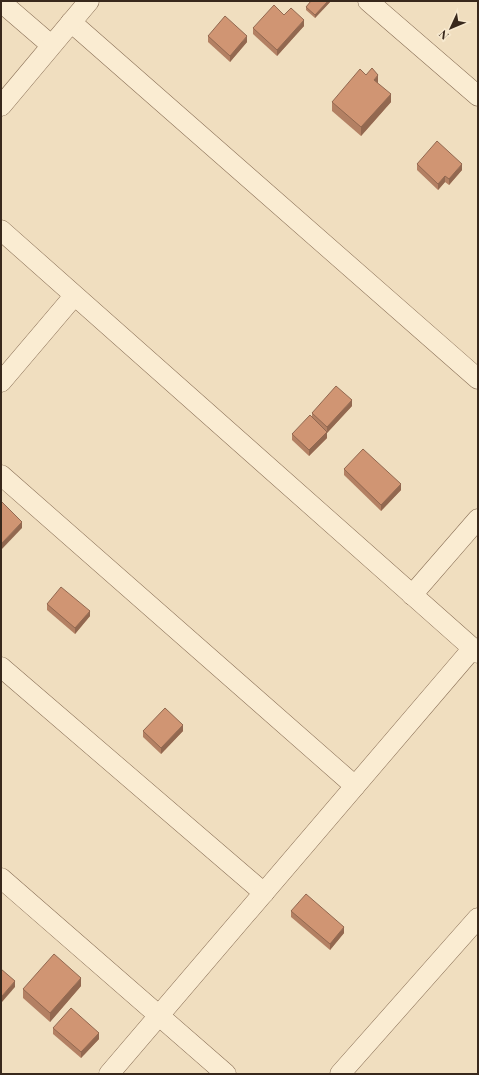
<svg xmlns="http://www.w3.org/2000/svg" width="479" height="1075" viewBox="0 0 479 1075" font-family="'Playfair Display',serif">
<rect width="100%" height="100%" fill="#f0debf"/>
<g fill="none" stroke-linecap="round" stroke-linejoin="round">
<defs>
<g id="street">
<polyline points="368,1 478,96"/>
<polyline points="1,2 51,45"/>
<polyline points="71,22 478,379"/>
<polyline points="1,106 89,1"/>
<polyline points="1,230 478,653"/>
<polyline points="1,382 74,296"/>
<polyline points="1,475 355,786"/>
<polyline points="412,595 478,519"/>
<polyline points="1,667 264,893"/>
<polyline points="1,878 226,1074"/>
<polyline points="109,1074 473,648"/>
<polyline points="340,1074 478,918"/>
</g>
</defs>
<!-- street casing -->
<use href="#street" stroke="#896f56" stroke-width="21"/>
<!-- street -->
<use href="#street" stroke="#faecd2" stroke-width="20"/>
</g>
<!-- wall -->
<g fill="#b38063">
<polygon points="311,1 331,1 315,18 306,10 306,7"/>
<polygon points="304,26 277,56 253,34 253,28"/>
<polygon points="208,36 247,42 230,62 208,42"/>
<polygon points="366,75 378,84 391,102 361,136 332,111 332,102"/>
<polygon points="417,164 462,170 449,185 445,182 438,190 417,170"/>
<polygon points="352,406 327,433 327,438 309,456 292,440 292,434 312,417 312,413"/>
<polygon points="344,469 401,490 381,511 344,475"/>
<polygon points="47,604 90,616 75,634 47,610"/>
<polygon points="143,731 183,731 161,754 143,737"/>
<polygon points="291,911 344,933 330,950 291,917"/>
<polygon points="81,986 50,1022 23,998 23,989"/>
<polygon points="53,1028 99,1039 81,1058 53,1034"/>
</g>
<!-- shaded-wall -->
<g fill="#926850">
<polygon points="328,1 331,1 315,18 315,15"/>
<polygon points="304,20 304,26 277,56 277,50"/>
<polygon points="247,36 247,42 230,62 230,56"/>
<polygon points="378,75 378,84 374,80"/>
<polygon points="391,94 391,102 361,136 361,127"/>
<polygon points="462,164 462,170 449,185 449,179"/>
<polygon points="445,176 445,182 438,190 438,184"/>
<polygon points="352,400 352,406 327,433 327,427"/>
<polygon points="327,432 327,438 309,456 309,450"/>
<polygon points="401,484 401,490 381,511 381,505"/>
<polygon points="22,522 22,528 1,550 1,544"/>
<polygon points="90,611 90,616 75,634 75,628"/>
<polygon points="183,725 183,731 161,754 161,748"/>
<polygon points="344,927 344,933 330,950 330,944"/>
<polygon points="81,978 81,986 50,1022 50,1013"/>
<polygon points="15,981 15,987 2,1002 2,996"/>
<polygon points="99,1033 99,1039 81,1058 81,1052"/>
</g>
<!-- building -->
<g fill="#d09573" stroke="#926850">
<polygon points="311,1 328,1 315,15 306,7"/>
<polygon points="274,5 284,15 291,8 304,20 277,50 253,28"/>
<polygon points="225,16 247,36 230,56 208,36"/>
<polygon points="372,68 378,75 374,80 391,94 361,127 332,102 360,69 366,75"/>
<polygon points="437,141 462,164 449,179 445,176 438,184 417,164"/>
<polygon points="336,386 352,400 327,427 312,413"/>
<polygon points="310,415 327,432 309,450 292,434"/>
<polygon points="363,449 401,484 381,505 344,469"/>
<polygon points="2,502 22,522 1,544 1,503"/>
<polygon points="61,587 90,611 75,628 47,604"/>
<polygon points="165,708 183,725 161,748 143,731"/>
<polygon points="306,894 344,927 330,944 291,911"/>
<polygon points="54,954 81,978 50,1013 23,989"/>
<polygon points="1,969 15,981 2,996 1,996"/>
<polygon points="71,1008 99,1033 81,1052 53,1028"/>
</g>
<!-- border -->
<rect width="479" height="1075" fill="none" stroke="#38281c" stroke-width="4"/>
<!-- north arrow -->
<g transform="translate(451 28) rotate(226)" stroke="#f7e9cf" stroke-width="3" paint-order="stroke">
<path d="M0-3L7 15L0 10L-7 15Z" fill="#38281c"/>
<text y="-6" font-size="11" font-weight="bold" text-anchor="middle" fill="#38281c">N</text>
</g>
</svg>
